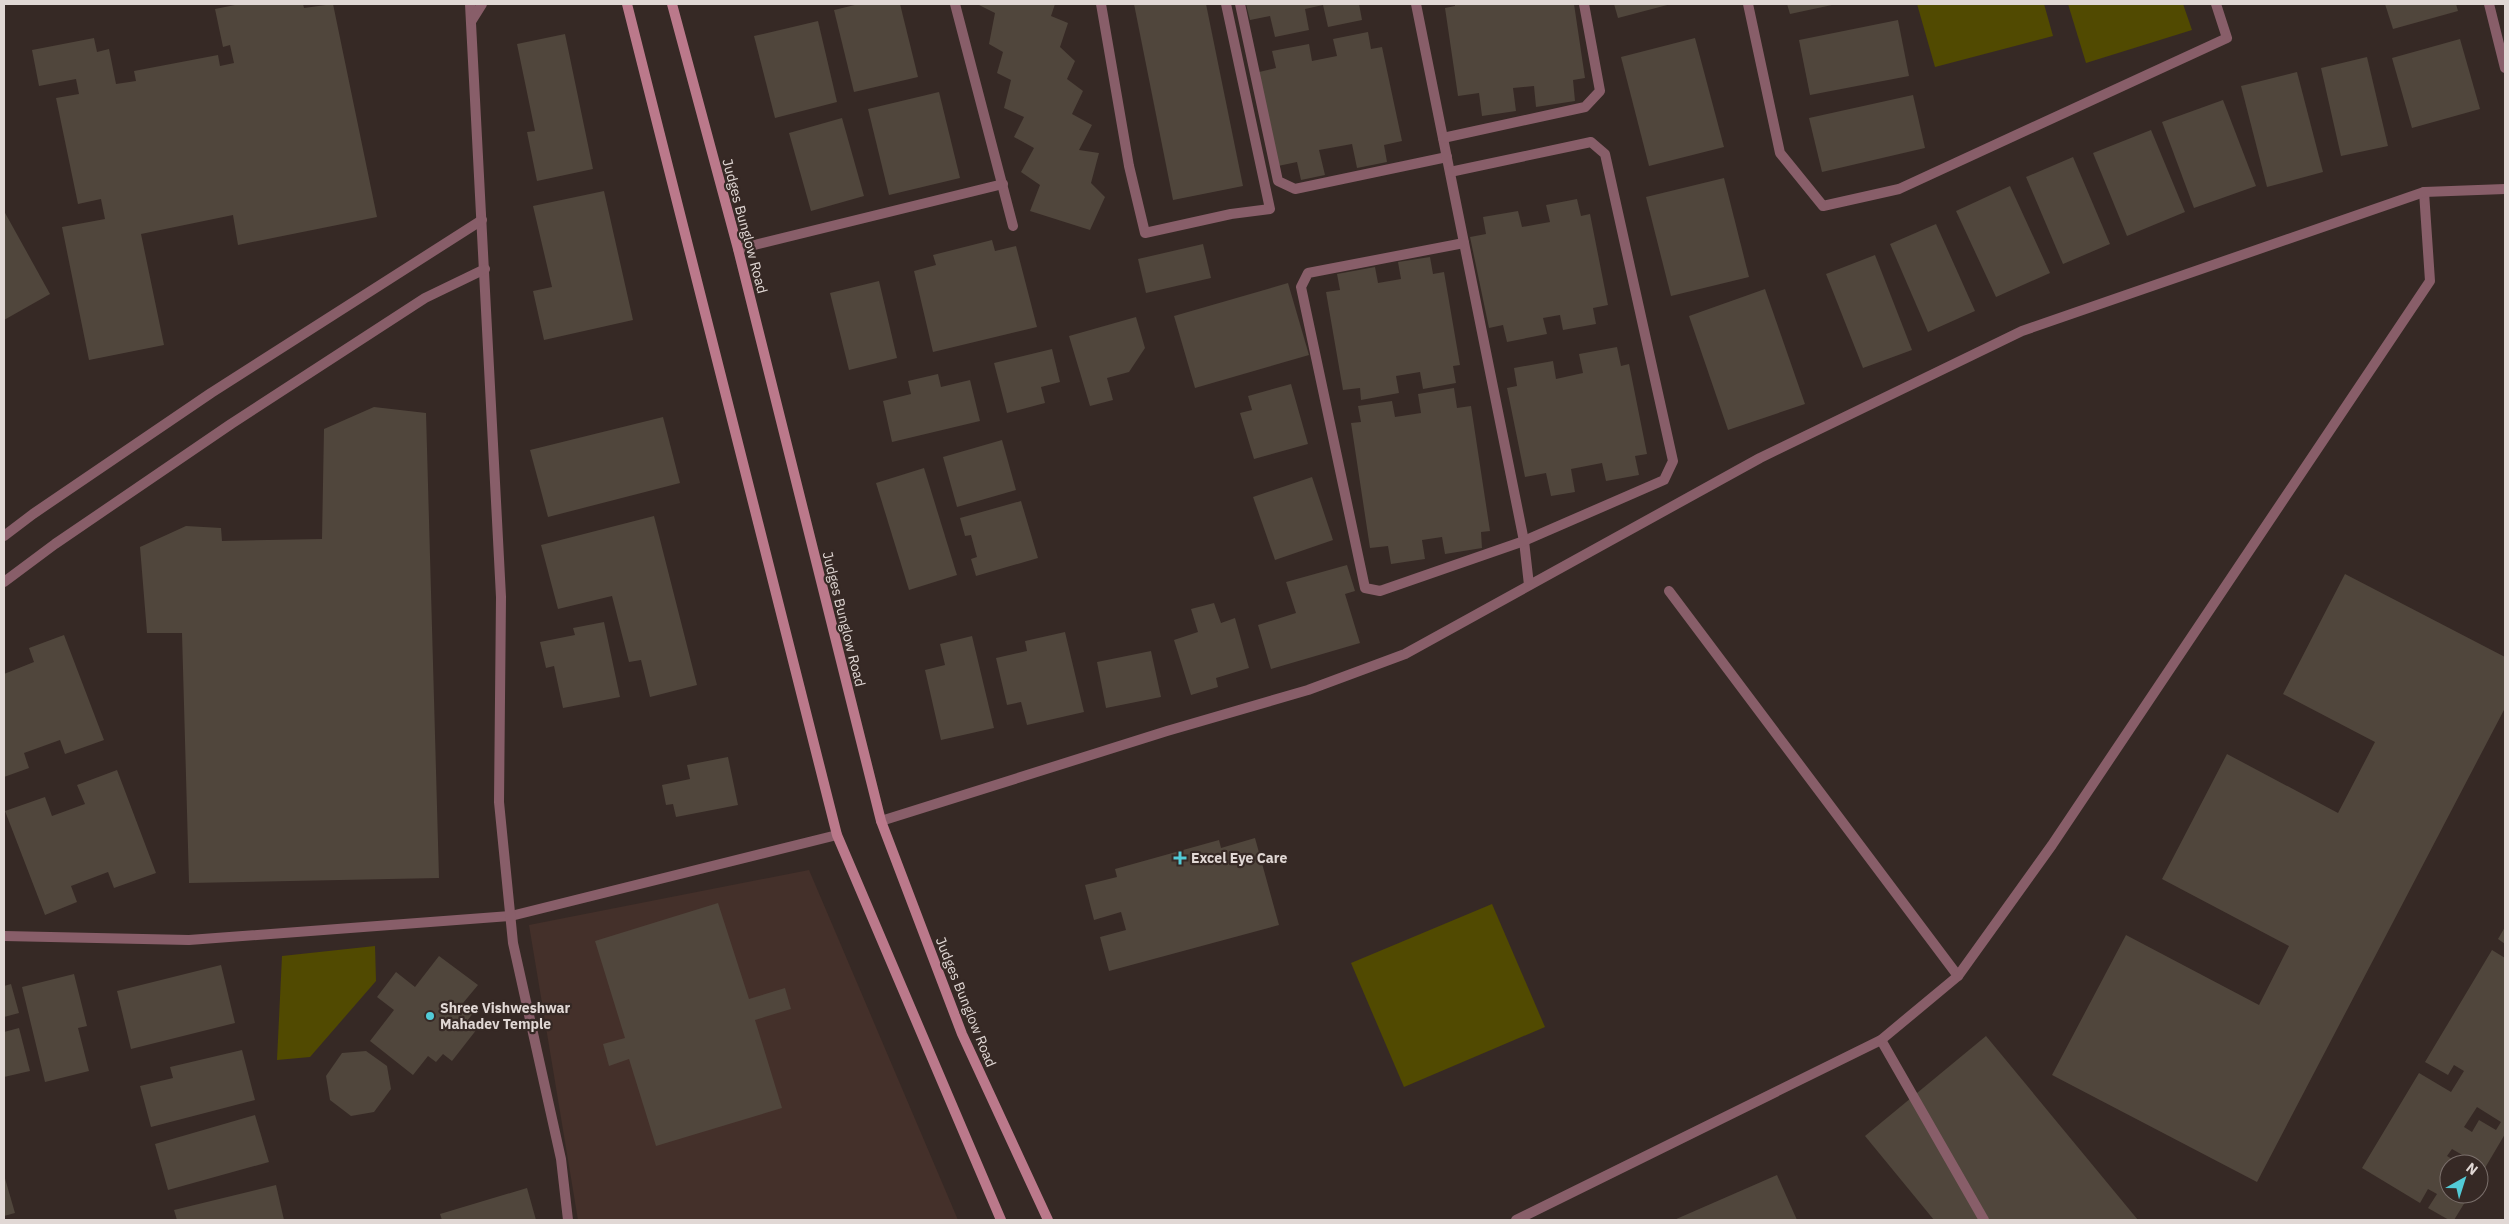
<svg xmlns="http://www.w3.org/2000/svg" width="2509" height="1224" viewBox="0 0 2509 1224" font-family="'IBM Plex Sans',sans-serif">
<rect width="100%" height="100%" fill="#362925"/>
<!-- built -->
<polygon fill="#44302a" points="809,870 958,1220 578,1220 529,925"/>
<!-- green -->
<g fill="#514a01">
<polygon points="1917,4 2044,4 2053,36 1935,67"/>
<polygon points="2068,4 2183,4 2192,30 2086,63"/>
<polygon points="1492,904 1545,1027 1404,1087 1351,963"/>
<polygon points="375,946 376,981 310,1057 277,1060 282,956"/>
</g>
<!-- building -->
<g fill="#50463c" fill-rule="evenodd">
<polygon points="240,4 303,4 304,8 333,4 377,217 238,245 233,215 141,234 164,345 89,360 62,227 105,219 101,199 78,204 56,98 79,94 76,79 39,86 32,50 94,38 97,52 109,49 116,84 136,81 134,71 218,55 220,66 234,63 230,45 223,47 215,9"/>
<polygon points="859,4 900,4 918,77 854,92 834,10"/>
<polygon points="977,4 1055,4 1051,16 1068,23 1060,47 1075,61 1067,79 1083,91 1072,114 1092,125 1079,150 1099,153 1091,183 1105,197 1090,230 1030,211 1040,185 1021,172 1034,148 1014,137 1024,117 1004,108 1011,80 997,73 1003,52 989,44 995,13"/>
<polygon points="1134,4 1206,4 1243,186 1173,200"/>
<polygon points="1246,4 1359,4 1362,20 1328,27 1323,5 1305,9 1309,30 1275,37 1270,16 1250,20"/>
<polygon points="1455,4 1574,4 1585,78 1573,80 1575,101 1536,107 1534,86 1513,88 1516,111 1482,116 1479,93 1458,96 1445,8 1455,6"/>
<polygon points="1614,4 1671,4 1618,18"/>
<polygon points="1787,4 1832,4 1832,5 1790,14"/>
<polygon points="2385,4 2456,4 2458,11 2393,29"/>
<polygon points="1898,20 1909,76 1810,95 1799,40"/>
<polygon points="818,21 837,102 775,118 754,36"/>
<polygon points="1368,32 1371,49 1382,47 1402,141 1384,145 1387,162 1357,168 1352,144 1319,150 1325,175 1301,180 1297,162 1278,166 1259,72 1276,68 1272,51 1309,44 1312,61 1337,56 1333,39"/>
<polygon points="565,34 593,169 537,181 527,132 535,131 517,44"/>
<polygon points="1695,38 1724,147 1649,166 1621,57"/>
<polygon points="2460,39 2480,109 2412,128 2392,58"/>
<polygon points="2367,57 2388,146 2341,156 2321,68"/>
<polygon points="2297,72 2323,172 2267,187 2241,86"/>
<polygon points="939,92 960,178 889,195 868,109"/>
<polygon points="1913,95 1925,148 1822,172 1809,118"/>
<polygon points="2223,100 2256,186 2194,208 2162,122"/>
<polygon points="842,118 864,196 811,211 789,133"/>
<polygon points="2151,130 2185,212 2127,236 2093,153"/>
<polygon points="2073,157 2110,244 2063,264 2026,177"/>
<polygon points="1724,178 1749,277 1671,296 1646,197"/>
<polygon points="2010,186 2050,273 1996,297 1956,211"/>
<polygon points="604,191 633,320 544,340 533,291 552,287 533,206"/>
<polygon points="1577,199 1581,216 1590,214 1608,305 1593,308 1596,324 1563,330 1560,315 1543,318 1547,334 1507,342 1503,325 1489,328 1470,237 1486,234 1483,217 1518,211 1522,227 1550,222 1546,205"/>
<polygon points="4,211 50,294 4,320"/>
<polygon points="1936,224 1975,311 1928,332 1890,244"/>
<polygon points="992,240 995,251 1016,246 1037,327 933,352 914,271 936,265 933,255"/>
<polygon points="1203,244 1211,278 1146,293 1138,259"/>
<polygon points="1875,255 1912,350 1863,368 1826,274"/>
<polygon points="1430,257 1433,274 1444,272 1460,365 1453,366 1456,383 1423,389 1420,372 1396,376 1399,393 1361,400 1360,388 1343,390 1326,292 1340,290 1337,274 1375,267 1378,283 1401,279 1398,262"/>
<polygon points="879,281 897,358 849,370 830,293"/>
<polygon points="1288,283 1309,355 1195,388 1174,316"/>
<polygon points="1765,289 1805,404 1728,430 1689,316"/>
<polygon points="1136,317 1145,348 1129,372 1107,378 1113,400 1090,406 1069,336"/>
<polygon points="1617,347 1621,366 1629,364 1647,454 1635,456 1639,475 1606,481 1602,463 1571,469 1575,492 1551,496 1546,473 1525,477 1507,388 1517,386 1514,368 1553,361 1556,379 1583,373 1579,354"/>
<polygon points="1052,349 1060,382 1041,387 1045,403 1007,413 994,363"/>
<polygon points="938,374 941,387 970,380 980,421 892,442 883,401 911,394 908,381"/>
<polygon points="1291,384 1308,444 1254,459 1240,413 1252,410 1248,396"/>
<polygon points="1454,388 1457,408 1471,406 1490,531 1481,532 1482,548 1445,554 1442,537 1422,540 1425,559 1391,564 1388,546 1370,548 1351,423 1361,422 1358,406 1392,401 1395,417 1421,413 1418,394"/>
<polygon points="374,407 426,413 439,878 189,883 182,633 147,633 140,547 186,526 221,528 222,541 322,539 324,429"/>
<polygon points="663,417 680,483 548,517 530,450"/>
<polygon points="1002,440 1016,490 957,507 943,457"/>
<polygon points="924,468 957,575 909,590 876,483"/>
<polygon points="1312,477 1333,540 1275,560 1253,497"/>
<polygon points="1021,501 1038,558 976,576 971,559 977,557 971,535 965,536 960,518"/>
<polygon points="654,516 697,685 650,697 641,660 629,662 612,596 558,609 541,545"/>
<polygon points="1347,565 1355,591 1345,594 1360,643 1271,669 1258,625 1296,613 1286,582"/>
<polygon points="2345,574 2505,657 2505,708 2257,1182 2052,1075 2126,935 2259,1005 2289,946 2162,879 2227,754 2338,813 2375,742 2283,694"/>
<polygon points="1214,603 1221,623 1235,618 1249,668 1216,678 1218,687 1191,695 1174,640 1198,632 1191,609"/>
<polygon points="604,622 620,697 563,708 554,666 546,668 540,642 575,635 573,628"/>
<polygon points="1065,632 1084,712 1027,725 1021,702 1007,705 996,658 1027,651 1025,641"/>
<polygon points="64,635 104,740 65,754 60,740 24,753 29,768 4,777 4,674 34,662 29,648"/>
<polygon points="972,636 994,728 941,740 925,670 945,665 940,644"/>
<polygon points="1151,651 1161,697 1106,708 1097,662"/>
<polygon points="728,757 738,805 676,817 673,804 666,805 662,785 690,779 687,765"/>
<polygon points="117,770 156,873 114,888 108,872 71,886 77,902 45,915 5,811 45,797 52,816 85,804 77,785"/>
<polygon points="1255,838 1279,925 1109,971 1100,937 1126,930 1121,912 1094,920 1085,885 1117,877 1115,869 1219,840 1221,848"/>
<polygon points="718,903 749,999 785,988 791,1009 755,1020 782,1108 656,1146 629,1059 609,1066 603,1044 625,1038 595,941"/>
<polygon points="2505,927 2505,944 2498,939"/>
<path d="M2492 950 2505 958V1134L2485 1168 2452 1149 2447 1156 2460 1164H2449V1194H2470L2454 1220H2449L2428 1208 2437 1194 2428 1189 2420 1203 2362 1168 2419 1073 2451 1092 2464 1071 2454 1065 2448 1075 2425 1062ZM2477 1107 2501 1122 2496 1130 2479 1120 2472 1132 2464 1127Z"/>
<polygon points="439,956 478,985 463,1003 474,1012 467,1021 477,1029 452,1061 443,1054 436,1062 428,1056 413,1075 370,1041 394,1010 377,997 396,972 415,987"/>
<polygon points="221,965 235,1023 131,1049 117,991"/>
<polygon points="74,974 87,1026 78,1028 89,1071 45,1082 22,987"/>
<polygon points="11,984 19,1013 4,1017 4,986"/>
<polygon points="19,1028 30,1071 4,1077 4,1032"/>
<polygon points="1986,1036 2138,1220 1934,1220 1865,1136"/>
<polygon points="242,1050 255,1100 151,1127 140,1086 173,1078 170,1067"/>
<polygon points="366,1051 387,1066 391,1089 374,1112 351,1116 330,1100 326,1076 342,1053"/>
<polygon points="255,1115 269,1162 168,1190 155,1144"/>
<polygon points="4,1175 15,1213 4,1216"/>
<polygon points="1777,1175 1797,1220 1674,1220"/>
<polygon points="276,1185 284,1220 177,1220 174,1210"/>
<polygon points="527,1188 536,1220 442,1220 440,1214"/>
</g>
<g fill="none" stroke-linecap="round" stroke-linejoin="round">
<!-- service -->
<g stroke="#885e69" stroke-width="10">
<polyline points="1669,591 1958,976"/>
<polyline points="1881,1040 1984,1220"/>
</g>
<!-- minor -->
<g stroke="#885e69" stroke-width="10">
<polyline points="955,4 1013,226"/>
<polyline points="1101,4 1129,166 1145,233 1231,214 1270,209 1226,4"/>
<polyline points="1240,4 1278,181 1295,189 1447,157"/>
<polyline points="1416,4 1524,541 1529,585"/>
<polyline points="1748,4 1780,153 1823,206 1899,189 2227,38 2216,4"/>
<polyline points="2489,4 2505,68"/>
<polyline points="1443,138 1585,107 1600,91 1584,4"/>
<polyline points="1450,172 1591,142 1605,154 1673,461 1664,480 1524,541 1380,591 1365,588 1301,287 1308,273 1464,243"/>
<polyline points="738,249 1003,184"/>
<polyline points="4,936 189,940 511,916 837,835"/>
<polyline points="1516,1220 1881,1040 1958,976 2052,845 2430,281 2424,192"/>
</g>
<!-- tertiary -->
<g stroke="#885e69" stroke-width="10">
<polyline points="470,4 501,597 499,802 513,943 561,1159 568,1220"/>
<polyline points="472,20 482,4"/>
<polyline points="4,536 33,514 211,393 482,220"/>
<polyline points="4,582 55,544 231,424 425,298 485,269"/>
<polyline points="881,821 1167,731 1308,690 1405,654 1760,458 2022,331 2424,192 2505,189"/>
</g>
<!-- secondary -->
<g stroke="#bb798b" stroke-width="10">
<polyline points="627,4 837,835 1001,1220"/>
<polyline points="672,4 738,249 881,821 962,1034 1048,1220"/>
</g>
</g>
<!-- markers -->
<g fill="#52cbd7" stroke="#362925" stroke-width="2">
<path d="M1177.5 850.5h5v5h5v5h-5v5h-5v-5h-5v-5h5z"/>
<circle cx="430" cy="1016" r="5"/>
</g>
<g text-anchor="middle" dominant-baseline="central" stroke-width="4.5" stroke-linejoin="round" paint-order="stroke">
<!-- street labels -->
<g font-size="14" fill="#e1d8d5" stroke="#362925">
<text transform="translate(745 226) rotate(75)">Judges Bunglow Road</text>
<text transform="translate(844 619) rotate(76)">Judges Bunglow Road</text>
<text transform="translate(966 1002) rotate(68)">Judges Bunglow Road</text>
</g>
<!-- poi labels -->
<g font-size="14" font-weight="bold" fill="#e1d8d5" stroke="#362925" text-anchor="start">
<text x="1191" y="858">Excel Eye Care</text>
<text x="440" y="1008">Shree Vishweshwar<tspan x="440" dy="16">Mahadev Temple</tspan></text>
</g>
</g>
<!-- border -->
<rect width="2509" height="1224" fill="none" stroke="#e1d8d5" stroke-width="10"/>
<!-- north arrow -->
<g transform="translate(2464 1179) rotate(39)"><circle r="24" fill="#362925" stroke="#7a6f6b"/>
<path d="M0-4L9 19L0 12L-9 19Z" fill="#52cbd7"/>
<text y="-8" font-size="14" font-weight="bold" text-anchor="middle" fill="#e1d8d5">N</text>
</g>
</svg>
